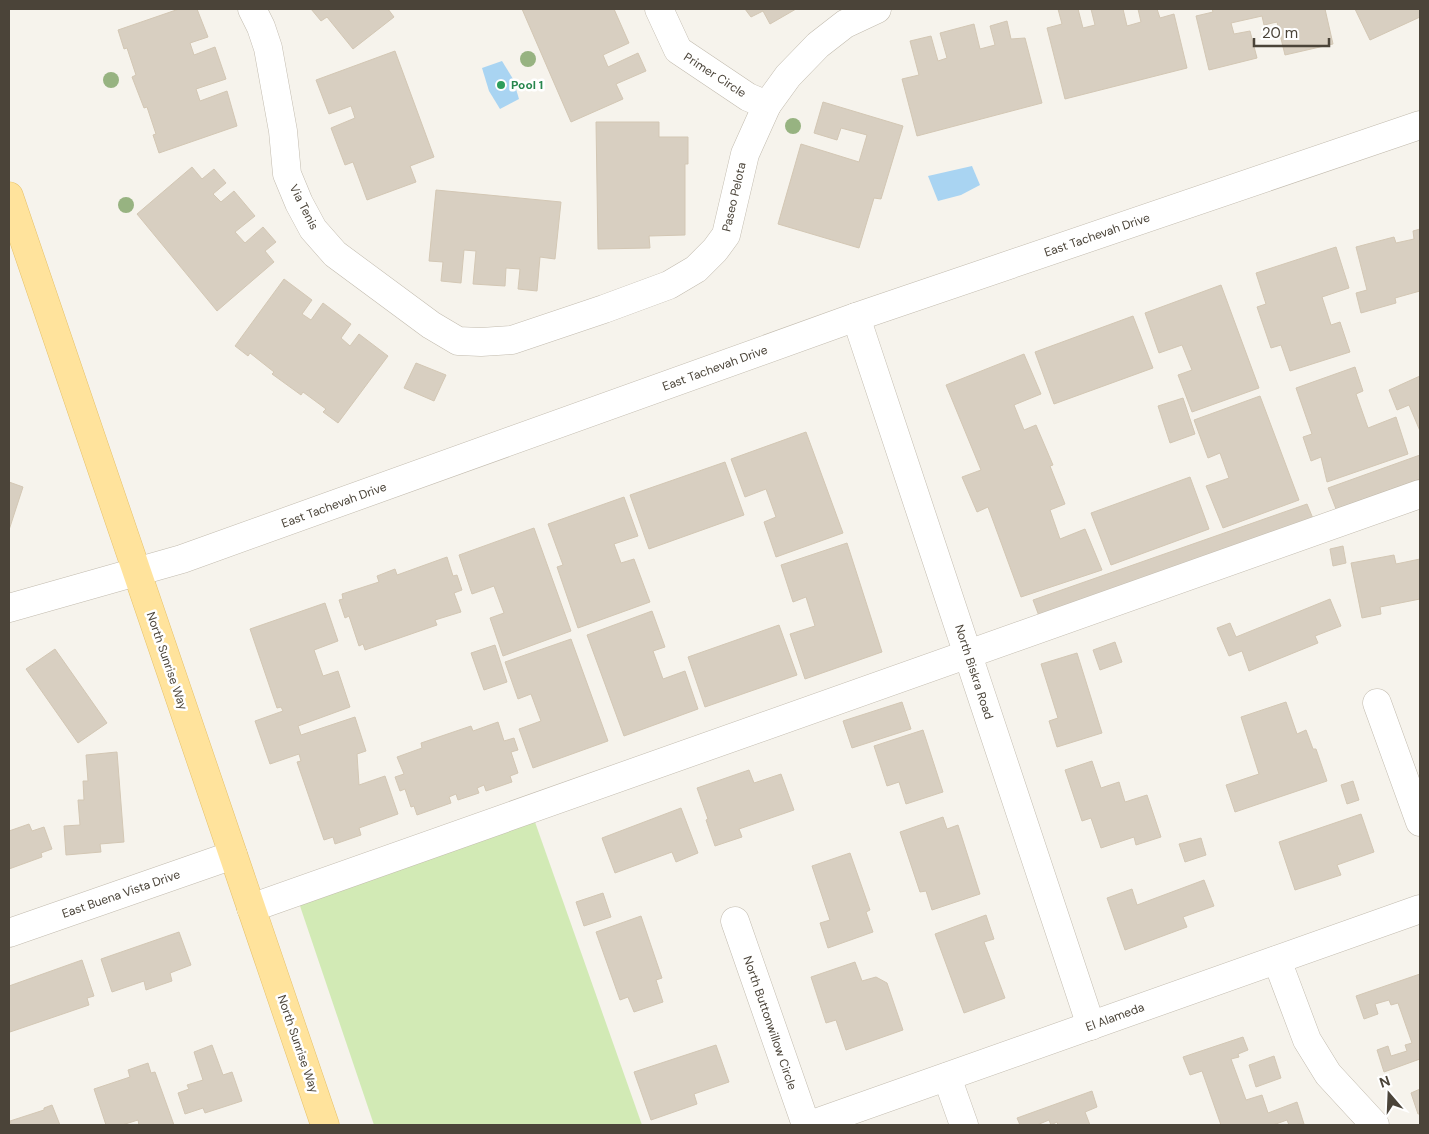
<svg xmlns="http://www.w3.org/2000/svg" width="1429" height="1134" viewBox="0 0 1429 1134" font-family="'DM Sans',sans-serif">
<rect width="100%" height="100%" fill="#f6f3ec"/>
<!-- green -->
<polygon fill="#d2eab5" points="535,822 642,1125 374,1125 299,903"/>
<!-- water -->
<g fill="#a9d4f2">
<polygon points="502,61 513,79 519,99 500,109 489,91 482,68"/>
<polygon points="972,166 980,185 961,195 938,201 928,176"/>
</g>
<!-- building -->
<g fill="#d8cfc1" stroke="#d3c7b4">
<polygon points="179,9 197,9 208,37 190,43 194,55 215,47 226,79 196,89 200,101 227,91 237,126 159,153 153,135 156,134 147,107 144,108 132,77 136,75 127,48 124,49 118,30"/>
<polygon points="311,9 388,9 394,17 353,49 327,17 321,21"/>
<polygon points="522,9 614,9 629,43 603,55 608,67 638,53 646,71 616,84 623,99 571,122"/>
<polygon points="745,9 796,9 770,24 763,11 751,17"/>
<polygon points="1058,9 1078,9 1083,28 1095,25 1091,9 1123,9 1127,26 1141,22 1138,9 1157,9 1160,18 1174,14 1187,68 1065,99 1047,28 1062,24"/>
<polygon points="1212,9 1325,9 1333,44 1285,55 1277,22 1264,25 1262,16 1231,23 1234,34 1250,31 1257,58 1209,70 1196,16 1213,12"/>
<polygon points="1355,9 1420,9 1420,17 1370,40"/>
<polygon points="1007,21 1011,39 1025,38 1042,103 917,136 902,79 919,75 910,41 931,36 938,61 947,58 940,33 974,24 980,49 995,45 990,26"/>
<polygon points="395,51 434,157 410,166 416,182 367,200 353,162 345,165 331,128 355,118 351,106 329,114 316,80"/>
<polygon points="823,102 903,126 881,199 874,198 859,248 778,224 801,144 859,162 867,135 841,128 837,140 814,133"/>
<polygon points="596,122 659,122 659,137 688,137 688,164 685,164 685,235 649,236 650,248 598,249"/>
<polygon points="192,167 202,179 214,169 226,183 213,194 221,202 234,191 255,216 235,232 245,243 263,227 276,242 265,251 274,262 217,311 137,214"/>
<polygon points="436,190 561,202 555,259 540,257 537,291 518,289 520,269 506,268 505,286 473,284 476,251 464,250 461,283 441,281 443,262 429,261"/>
<polygon points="1420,229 1420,291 1395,298 1396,303 1361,313 1356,293 1367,290 1356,247 1394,237 1396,243 1414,239 1413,231"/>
<polygon points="1336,247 1349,288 1322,297 1331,325 1340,322 1350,352 1290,371 1281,345 1271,348 1257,307 1266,304 1256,273"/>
<polygon points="284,279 312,300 302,314 311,320 323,303 351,324 341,338 350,346 359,334 388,356 338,423 323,412 326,409 303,392 301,395 272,374 274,372 250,353 248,356 235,346"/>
<polygon points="1221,285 1259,388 1192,412 1178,375 1192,370 1182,345 1159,353 1145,313"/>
<polygon points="1133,316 1153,368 1054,404 1035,352"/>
<polygon points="1024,354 1041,394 1014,405 1024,430 1036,425 1053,465 1050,466 1065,504 1050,510 1060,539 1085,529 1102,570 1021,597 988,507 977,512 962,477 981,470 946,385"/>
<polygon points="416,363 446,375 434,401 404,388"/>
<polygon points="1355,367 1363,391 1356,394 1368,428 1396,417 1408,454 1327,482 1321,457 1311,461 1303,437 1312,434 1296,388"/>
<polygon points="1420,376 1420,431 1409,405 1397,410 1389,390"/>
<polygon points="1260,396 1299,500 1223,528 1206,486 1229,478 1220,453 1208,458 1194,420"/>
<polygon points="1183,398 1195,434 1170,443 1158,406"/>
<polygon points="806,432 843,533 776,557 764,522 776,517 766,489 745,497 731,459"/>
<polygon points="1420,455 1420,479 1336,509 1328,488"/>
<polygon points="725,462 744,515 649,549 630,495"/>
<polygon points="1190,477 1209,529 1111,565 1091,513"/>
<polygon points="9,482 23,487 9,530"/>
<polygon points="624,497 638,536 614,544 621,563 634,559 650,602 578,628 557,567 563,565 548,524"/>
<polygon points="1307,504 1314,521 1039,616 1033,600"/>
<polygon points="534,528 571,631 503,656 490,618 504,613 494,586 472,594 459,555"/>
<polygon points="847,543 882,652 805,679 790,634 815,626 806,597 793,602 781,565"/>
<polygon points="1343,546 1346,563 1333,566 1330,549"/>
<polygon points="1394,555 1396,564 1420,559 1420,599 1380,607 1381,614 1362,618 1351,563"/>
<polygon points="447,557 453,576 457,575 462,590 454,593 461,612 435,620 437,625 365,650 363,644 359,646 349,616 345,618 339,600 343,599 342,594 379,582 377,576 395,569 397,575"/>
<polygon points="1330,599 1341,626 1315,636 1318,643 1249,671 1242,651 1229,656 1217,628 1230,623 1236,637"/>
<polygon points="325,603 338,641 314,650 323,676 338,671 350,707 298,726 301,735 355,717 366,751 357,754 359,785 385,776 398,814 359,828 361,835 335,844 333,837 324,840 297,762 301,761 299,754 270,764 255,721 283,711 281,707 277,708 250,629"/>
<polygon points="652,611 665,647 653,651 663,679 685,671 698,709 624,736 587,635"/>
<polygon points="779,625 797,675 705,707 688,657"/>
<polygon points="571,639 608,741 533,768 519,729 541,721 531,694 518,699 505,662"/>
<polygon points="1115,642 1122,662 1100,670 1093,650"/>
<polygon points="495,645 507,682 484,690 471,653"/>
<polygon points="55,649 107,723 78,743 26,669"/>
<polygon points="1077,653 1102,733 1057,747 1049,721 1058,718 1041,664"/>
<polygon points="902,702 911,729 852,748 843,721"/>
<polygon points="1286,702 1297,734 1306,730 1313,749 1316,749 1327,781 1235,812 1226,785 1259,774 1241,717"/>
<polygon points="498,722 504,741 514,738 518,750 511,752 518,773 510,776 512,782 486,791 484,785 477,788 479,793 458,800 456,794 449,797 451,803 417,815 414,806 411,807 405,789 400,791 395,777 404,774 397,757 422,748 421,743 471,726 473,731"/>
<polygon points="923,730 943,792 906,804 899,782 887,786 874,746"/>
<polygon points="117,752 124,842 100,844 101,852 66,855 64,826 80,825 78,800 84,800 83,781 88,781 86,755"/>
<polygon points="1092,761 1101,788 1119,782 1125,802 1147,795 1161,837 1136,845 1134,837 1101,848 1091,818 1082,821 1065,770"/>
<polygon points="749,770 754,783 781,774 794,810 739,829 742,837 715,846 706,820 708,819 697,788"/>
<polygon points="1353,781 1359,800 1347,804 1341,785"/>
<polygon points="681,808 698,853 676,862 672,852 615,873 602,838"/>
<polygon points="1361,814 1374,852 1337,865 1341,875 1295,890 1279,842"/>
<polygon points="943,817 947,829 958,825 980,894 932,910 926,891 920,892 900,832"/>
<polygon points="29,824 32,831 44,827 52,849 41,853 42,857 9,869 9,830 9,831"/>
<polygon points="1201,838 1206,855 1185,862 1179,844"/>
<polygon points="850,853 870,910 866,912 873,932 828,948 820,923 830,920 812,866"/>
<polygon points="1204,880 1214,906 1183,917 1187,927 1125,950 1107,898 1132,889 1137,905"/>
<polygon points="603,893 611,917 584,926 576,902"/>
<polygon points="986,915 994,939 984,942 1005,998 964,1013 935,934"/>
<polygon points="641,916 662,978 656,980 663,1002 634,1012 628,997 620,1000 596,932"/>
<polygon points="179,932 191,965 170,973 172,981 146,990 144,981 112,992 101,959"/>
<polygon points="82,960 94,996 87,998 89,1005 10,1032 9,1028 9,986"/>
<polygon points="855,962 862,981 876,977 887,983 903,1030 846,1050 836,1020 826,1023 811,977"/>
<polygon points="1420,974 1420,1059 1384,1072 1377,1050 1388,1046 1391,1056 1407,1051 1405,1045 1412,1043 1398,1003 1391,1005 1389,1000 1375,1004 1378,1014 1364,1019 1356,996"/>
<polygon points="1243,1037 1248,1050 1238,1054 1239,1057 1231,1059 1246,1100 1262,1095 1268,1113 1297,1102 1304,1124 1289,1125 1287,1120 1273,1125 1221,1125 1202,1071 1190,1075 1183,1057"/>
<polygon points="212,1045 223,1075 232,1072 242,1101 205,1113 203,1108 185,1114 178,1093 189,1089 187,1085 203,1080 194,1052"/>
<polygon points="716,1045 729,1082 694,1094 697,1104 651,1120 634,1072"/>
<polygon points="1274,1056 1281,1078 1256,1087 1249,1065"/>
<polygon points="148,1063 151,1073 155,1072 174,1125 139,1125 138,1120 122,1125 106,1125 94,1089 130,1077 128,1070"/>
<polygon points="1420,1089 1420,1114 1418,1114 1411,1093"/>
<polygon points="1092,1091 1097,1107 1085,1112 1090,1125 1058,1125 1057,1122 1051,1125 1049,1120 1037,1125 1020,1125 1017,1118"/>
<polygon points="52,1105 60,1125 11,1125 10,1121 44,1110 44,1108"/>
</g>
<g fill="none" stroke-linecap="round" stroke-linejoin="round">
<defs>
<g id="minor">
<polyline points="252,9 261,27 268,48 283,131 287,174 299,203 313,229 335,254 431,325 458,341 481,342 512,340 604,309 669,285 696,269 715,250 726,235 745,154 767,105 788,76 818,45 845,24 877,9"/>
<polyline points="659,9 678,50 748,97 767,105"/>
<polyline points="856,317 1091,1026"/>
<polyline points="9,608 182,559 856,317 1420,125"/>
<polyline points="1377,703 1420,822"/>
<polyline points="251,908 1420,494"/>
<polyline points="735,921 806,1125"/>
<polyline points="9,933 233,855"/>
<polyline points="1277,960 1307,1040 1328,1074 1375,1125"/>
<polyline points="947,1077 964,1125"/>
<polyline points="810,1125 1420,909"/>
</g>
<polyline id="major" points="9,196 325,1125"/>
</defs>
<!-- minor casing -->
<use href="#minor" stroke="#c2bbae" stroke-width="29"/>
<!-- major casing -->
<use href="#major" stroke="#e6c16a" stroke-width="29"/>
<!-- minor -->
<use href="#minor" stroke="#fff" stroke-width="28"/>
<!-- major -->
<use href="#major" stroke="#ffe39c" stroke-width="28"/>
</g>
<!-- trees -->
<g fill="#97b381">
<circle cx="528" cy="59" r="8"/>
<circle cx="111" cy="80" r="8"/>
<circle cx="793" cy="126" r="8"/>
<circle cx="126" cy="205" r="8"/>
</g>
<!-- markers -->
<circle fill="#2e9e5b" stroke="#fff" stroke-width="2" cx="501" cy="85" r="5"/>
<g text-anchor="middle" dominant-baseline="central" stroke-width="5" stroke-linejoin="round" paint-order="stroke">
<!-- street labels -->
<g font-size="12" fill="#4b4439" stroke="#fff">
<text transform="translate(715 75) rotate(33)">Primer Circle</text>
<text transform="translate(734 197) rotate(-77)">Paseo Pelota</text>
<text transform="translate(304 207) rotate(63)">Via Tenis</text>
<text transform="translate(1097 235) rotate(-19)">East Tachevah Drive</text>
<text transform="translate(715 368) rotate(-20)">East Tachevah Drive</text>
<text transform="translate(334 505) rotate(-20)">East Tachevah Drive</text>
<text transform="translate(167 661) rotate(71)">North Sunrise Way</text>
<text transform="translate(974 672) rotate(72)">North Biskra Road</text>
<text transform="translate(121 894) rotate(-19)">East Buena Vista Drive</text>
<text transform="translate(1115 1017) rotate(-20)">El Alameda</text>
<text transform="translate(770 1023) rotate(71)">North Buttonwillow Circle</text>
<text transform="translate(298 1044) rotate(71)">North Sunrise Way</text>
</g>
<!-- leisure labels -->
<g font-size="12" font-weight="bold" fill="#27864d" stroke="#fff" text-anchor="start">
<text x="511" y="85">Pool 1</text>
</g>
</g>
<!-- border -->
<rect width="1429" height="1134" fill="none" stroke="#4b4439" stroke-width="20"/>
<!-- north arrow -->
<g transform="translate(1389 1094) rotate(341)" stroke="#ffffff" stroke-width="4" paint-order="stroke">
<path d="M0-4L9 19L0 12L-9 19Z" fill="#4b4439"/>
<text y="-8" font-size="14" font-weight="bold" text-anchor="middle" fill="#4b4439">N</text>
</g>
<!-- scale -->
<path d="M1254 38v8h75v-8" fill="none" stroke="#4b4439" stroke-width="2.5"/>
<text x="1262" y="38" font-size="15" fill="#4b4439" stroke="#ffffff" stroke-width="4" paint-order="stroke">20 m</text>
</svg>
